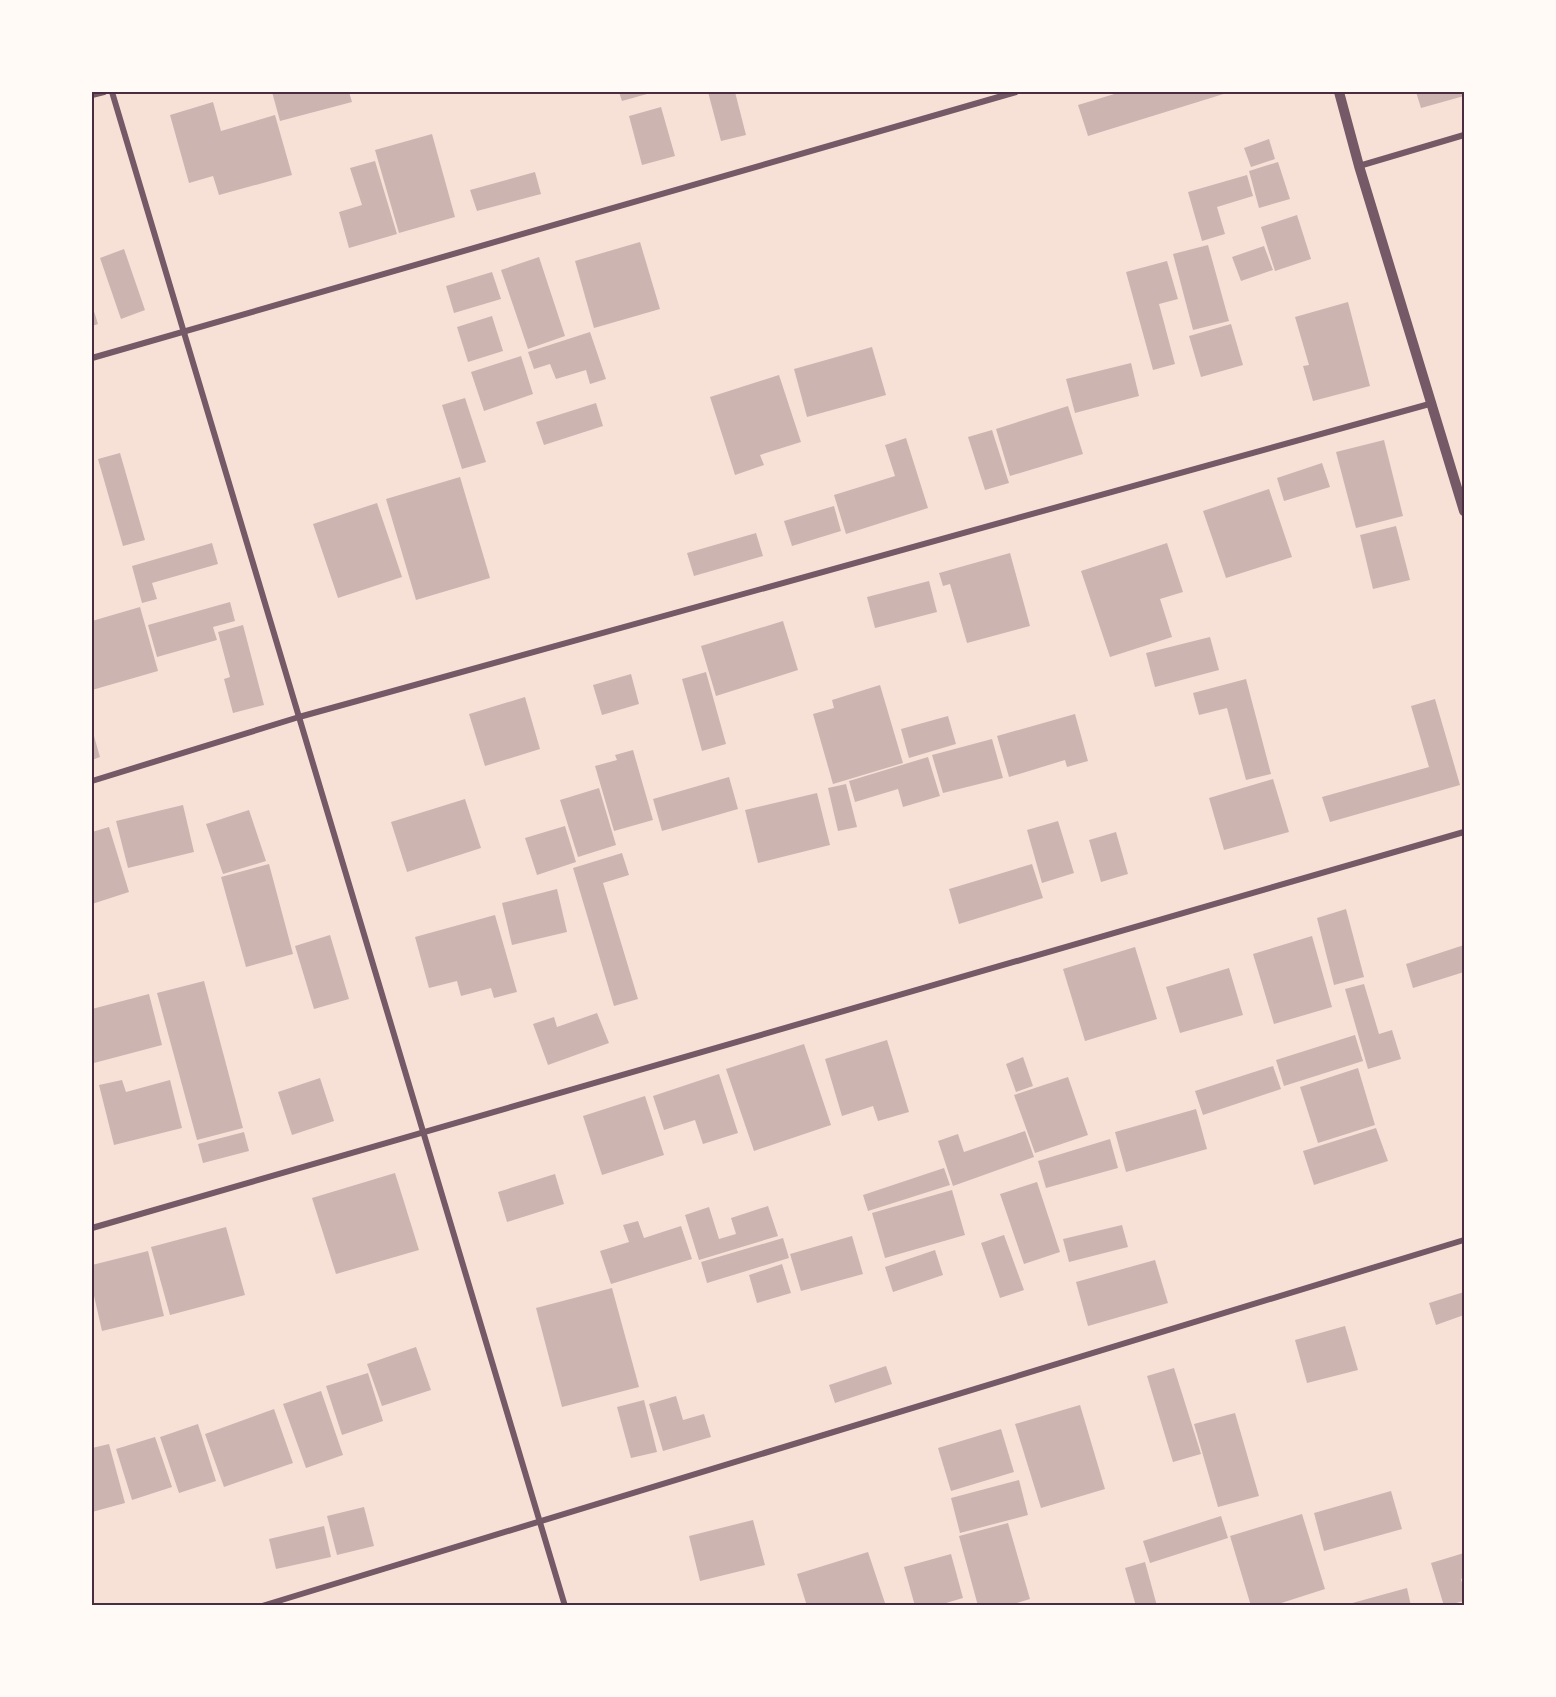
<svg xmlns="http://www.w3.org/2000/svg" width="1556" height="1697" viewBox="0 0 1556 1697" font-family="Karla,sans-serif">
<rect width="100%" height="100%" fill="#f7e1d7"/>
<!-- building -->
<g fill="#ccb4b1">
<polygon points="272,92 349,92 352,102 280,121"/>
<polygon points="619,92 654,92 622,101"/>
<polygon points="708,92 735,92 746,135 721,141"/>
<polygon points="1121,92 1230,92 1088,136 1078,105"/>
<polygon points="1416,92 1464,92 1464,96 1421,108"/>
<polygon points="213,102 221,131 275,115 292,175 219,195 213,176 189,183 170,115"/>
<polygon points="661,107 675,156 642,165 629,116"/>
<polygon points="432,134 455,217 399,233 375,150"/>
<polygon points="1269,139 1275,159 1251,167 1244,148"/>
<polygon points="375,161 397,234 349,248 339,212 362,205 350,168"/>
<polygon points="1278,162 1290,199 1259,208 1249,171"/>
<polygon points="535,172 541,194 477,211 470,190"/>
<polygon points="1247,175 1253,196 1217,207 1225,234 1202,241 1188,192"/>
<polygon points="1297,215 1311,259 1275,271 1261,227"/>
<polygon points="640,242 660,309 594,328 575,261"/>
<polygon points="1208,245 1229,321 1193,330 1173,254"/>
<polygon points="1264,246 1273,270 1241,281 1232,257"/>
<polygon points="124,249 145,310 121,319 100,258"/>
<polygon points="539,257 565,336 528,349 501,270"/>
<polygon points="1167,261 1178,299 1159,304 1175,364 1153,370 1126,272"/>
<polygon points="492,272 501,299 454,313 446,286"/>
<polygon points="1348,302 1370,386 1313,401 1303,366 1309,365 1295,317"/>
<polygon points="92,305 98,324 92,326"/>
<polygon points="492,316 503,351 468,362 457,327"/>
<polygon points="1231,324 1243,365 1201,377 1189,336"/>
<polygon points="590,332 606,379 590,384 586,370 556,379 550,364 534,369 528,352"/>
<polygon points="872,347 886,395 807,417 794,369"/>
<polygon points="521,356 533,394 484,411 471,372"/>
<polygon points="1131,363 1139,396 1075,413 1066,379"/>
<polygon points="779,375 801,442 760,455 764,465 735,475 710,397"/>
<polygon points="465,398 486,462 462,469 442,405"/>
<polygon points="596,403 603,426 544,445 536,422"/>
<polygon points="1068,406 1083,454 1010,476 996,429"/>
<polygon points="992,430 1009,483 985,490 968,437"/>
<polygon points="906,438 928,508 846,534 834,495 895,476 885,445"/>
<polygon points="1384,440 1403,516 1356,528 1336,452"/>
<polygon points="120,453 145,540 123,546 98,459"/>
<polygon points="1322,463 1330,487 1284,501 1277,478"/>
<polygon points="460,477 490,578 416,600 386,499"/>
<polygon points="1269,489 1292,557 1226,578 1203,511"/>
<polygon points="377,503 402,577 338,598 313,524"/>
<polygon points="834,506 841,531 792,546 784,521"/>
<polygon points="1396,526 1410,580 1373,589 1360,535"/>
<polygon points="756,533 763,556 694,576 687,553"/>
<polygon points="212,543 218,564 152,583 157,599 142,603 132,566"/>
<polygon points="1167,543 1183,592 1160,599 1172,637 1110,657 1081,571"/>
<polygon points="1010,553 1030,626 967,643 950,584 943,586 939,573"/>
<polygon points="929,581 937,612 875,628 867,597"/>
<polygon points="230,602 235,621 213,627 217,640 157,657 148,625"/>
<polygon points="140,607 158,671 92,690 92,621"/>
<polygon points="783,621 798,670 716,696 701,646"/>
<polygon points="243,625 264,705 233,713 224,679 230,677 218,632"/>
<polygon points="1210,637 1219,670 1155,687 1146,653"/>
<polygon points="706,672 726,744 702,751 682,679"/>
<polygon points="631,674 639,704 602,715 593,685"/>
<polygon points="1246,679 1271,774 1246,780 1227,708 1199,715 1193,693"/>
<polygon points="880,685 903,763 833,784 813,714 834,708 832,700"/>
<polygon points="525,697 540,749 485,766 469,714"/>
<polygon points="1435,699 1460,785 1330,822 1322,797 1429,767 1411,706"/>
<polygon points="1075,714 1088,761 1067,767 1065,760 1009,777 997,736"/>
<polygon points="948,716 956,744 909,758 901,729"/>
<polygon points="92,729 100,757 92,760"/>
<polygon points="992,739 1003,778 943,793 932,755"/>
<polygon points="633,750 653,820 614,831 595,766 617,760 615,755"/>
<polygon points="928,757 940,796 903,807 898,789 855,802 849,781"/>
<polygon points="729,777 738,809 662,831 653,799"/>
<polygon points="1273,779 1289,832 1224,850 1209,798"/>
<polygon points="846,784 857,827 838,831 828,788"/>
<polygon points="599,788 616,845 578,857 560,800"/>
<polygon points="817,793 830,845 758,863 745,810"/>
<polygon points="465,799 481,848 407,872 391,822"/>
<polygon points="183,805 194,852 128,868 116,821"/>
<polygon points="249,810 266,861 223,874 206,824"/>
<polygon points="1058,821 1074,873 1042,883 1027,830"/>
<polygon points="565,826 576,862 537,875 525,838"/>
<polygon points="109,827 129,892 92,904 92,832"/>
<polygon points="1116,832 1128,874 1101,882 1089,840"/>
<polygon points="622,853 629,875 603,883 638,999 614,1006 573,868"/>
<polygon points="269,864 293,954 246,967 221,877"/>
<polygon points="1032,864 1043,898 959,924 949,889"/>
<polygon points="557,889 567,932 512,945 502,903"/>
<polygon points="1346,909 1364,977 1334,985 1317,918"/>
<polygon points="495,915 517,992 494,998 491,988 461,996 457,981 429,988 415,937"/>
<polygon points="330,935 349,999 314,1009 295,946"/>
<polygon points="1312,936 1332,1007 1274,1024 1253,954"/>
<polygon points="1464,945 1464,972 1413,988 1406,964"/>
<polygon points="1135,947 1157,1019 1085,1041 1063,969"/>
<polygon points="1229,968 1243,1015 1180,1033 1166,987"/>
<polygon points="204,981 243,1128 197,1140 157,993"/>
<polygon points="1364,984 1379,1034 1392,1030 1401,1059 1368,1069 1345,989"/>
<polygon points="149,994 162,1045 94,1063 92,1052 92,1009"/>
<polygon points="597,1013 609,1043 548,1065 533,1024 554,1017 557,1027"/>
<polygon points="1355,1035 1363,1061 1284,1086 1276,1060"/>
<polygon points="887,1040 909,1112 878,1121 873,1106 842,1116 825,1059"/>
<polygon points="804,1044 831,1125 754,1151 726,1069"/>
<polygon points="1023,1057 1033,1086 1016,1092 1006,1064"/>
<polygon points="1273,1066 1281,1089 1203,1115 1195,1091"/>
<polygon points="1358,1068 1375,1125 1318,1143 1300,1087"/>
<polygon points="719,1074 738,1133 703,1144 695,1120 664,1130 653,1096"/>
<polygon points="1068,1077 1088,1135 1035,1153 1014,1095"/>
<polygon points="320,1078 334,1121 292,1135 278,1092"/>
<polygon points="122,1080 126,1092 170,1080 182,1128 114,1145 99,1085"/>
<polygon points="645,1096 664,1155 602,1175 583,1116"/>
<polygon points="1196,1109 1207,1149 1126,1172 1115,1132"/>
<polygon points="1376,1128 1388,1161 1314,1185 1303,1151"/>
<polygon points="1025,1131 1034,1157 953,1186 938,1141 958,1134 964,1152"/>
<polygon points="244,1132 249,1151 203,1163 198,1144"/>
<polygon points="1110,1139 1118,1168 1046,1188 1038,1161"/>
<polygon points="944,1168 950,1185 868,1211 863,1195"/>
<polygon points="395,1173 419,1250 336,1274 312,1198"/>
<polygon points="555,1174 564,1204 507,1222 498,1192"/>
<polygon points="1037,1182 1060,1252 1024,1264 1000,1194"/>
<polygon points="952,1190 965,1235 885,1258 872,1213"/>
<polygon points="768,1206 778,1236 699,1260 685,1215 709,1207 719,1239 736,1234 731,1218"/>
<polygon points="638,1221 644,1238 681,1226 692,1259 611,1284 600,1251 629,1242 623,1225"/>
<polygon points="1122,1225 1128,1247 1069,1262 1063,1239"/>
<polygon points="226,1227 245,1295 170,1315 151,1247"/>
<polygon points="1004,1235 1024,1290 1000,1298 981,1243"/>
<polygon points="852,1236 863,1274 801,1291 790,1254"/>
<polygon points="783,1238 789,1258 707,1283 701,1262"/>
<polygon points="935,1250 943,1275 893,1292 885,1267"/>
<polygon points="148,1251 164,1316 102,1331 92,1287 92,1265"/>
<polygon points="1155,1260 1168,1303 1088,1326 1076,1282"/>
<polygon points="782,1264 791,1293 757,1303 749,1275"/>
<polygon points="612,1288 639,1387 562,1407 536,1308"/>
<polygon points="1464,1292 1464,1315 1436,1325 1429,1303"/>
<polygon points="1345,1326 1358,1370 1307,1383 1295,1340"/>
<polygon points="416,1347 431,1390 382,1406 367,1364"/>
<polygon points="886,1366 892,1384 835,1403 829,1385"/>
<polygon points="1174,1368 1201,1454 1173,1462 1147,1376"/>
<polygon points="368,1373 383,1421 342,1435 326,1386"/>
<polygon points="321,1391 343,1455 306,1468 283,1404"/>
<polygon points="676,1396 683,1420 704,1414 711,1437 663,1451 649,1404"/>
<polygon points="644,1400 657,1452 631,1458 617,1407"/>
<polygon points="1080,1405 1105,1489 1041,1508 1015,1424"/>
<polygon points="274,1409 293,1463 224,1487 205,1434"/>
<polygon points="1235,1413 1259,1496 1218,1507 1194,1424"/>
<polygon points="198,1424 216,1481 179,1493 160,1437"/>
<polygon points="1001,1429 1014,1472 951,1491 938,1448"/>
<polygon points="155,1437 172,1487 132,1500 116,1449"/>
<polygon points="109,1444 125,1503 92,1512 92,1448"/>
<polygon points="1019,1480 1028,1515 960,1533 951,1498"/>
<polygon points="1391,1491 1402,1529 1324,1551 1314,1513"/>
<polygon points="364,1507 374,1546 337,1555 327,1516"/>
<polygon points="1302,1514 1325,1589 1272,1606 1251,1606 1230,1536"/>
<polygon points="1221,1516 1228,1538 1150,1563 1143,1541"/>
<polygon points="753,1520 765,1565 700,1581 689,1536"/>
<polygon points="1008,1523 1030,1599 1007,1606 978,1606 959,1536"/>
<polygon points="324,1526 331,1557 276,1569 269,1539"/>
<polygon points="868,1552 886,1606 807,1606 797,1574"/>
<polygon points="1464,1553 1464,1578 1461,1579 1464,1591 1464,1601 1444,1606 1431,1563"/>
<polygon points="951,1554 963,1598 936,1606 915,1606 904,1567"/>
<polygon points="1145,1562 1157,1606 1136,1606 1125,1568"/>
<polygon points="1407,1588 1411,1606 1345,1606 1345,1605"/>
</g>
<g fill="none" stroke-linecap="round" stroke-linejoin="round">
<!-- minor -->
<g stroke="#755966" stroke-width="6">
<polyline points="112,92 565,1606"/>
<polyline points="92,95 104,92"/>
<polyline points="1359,166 1464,135"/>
<polyline points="92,358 1016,92"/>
<polyline points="92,781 299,717 1433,403"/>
<polyline points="92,1228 1464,832"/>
<polyline points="262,1606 1464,1240"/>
</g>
<!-- tertiary -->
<polyline stroke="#755966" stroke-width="10" points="1339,92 1359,166 1464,511"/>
</g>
<!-- border -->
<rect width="1556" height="1697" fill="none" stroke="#fffaf5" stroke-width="186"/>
<rect x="93" y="93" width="1370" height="1511" fill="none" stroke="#4a2c40" stroke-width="2"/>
</svg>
